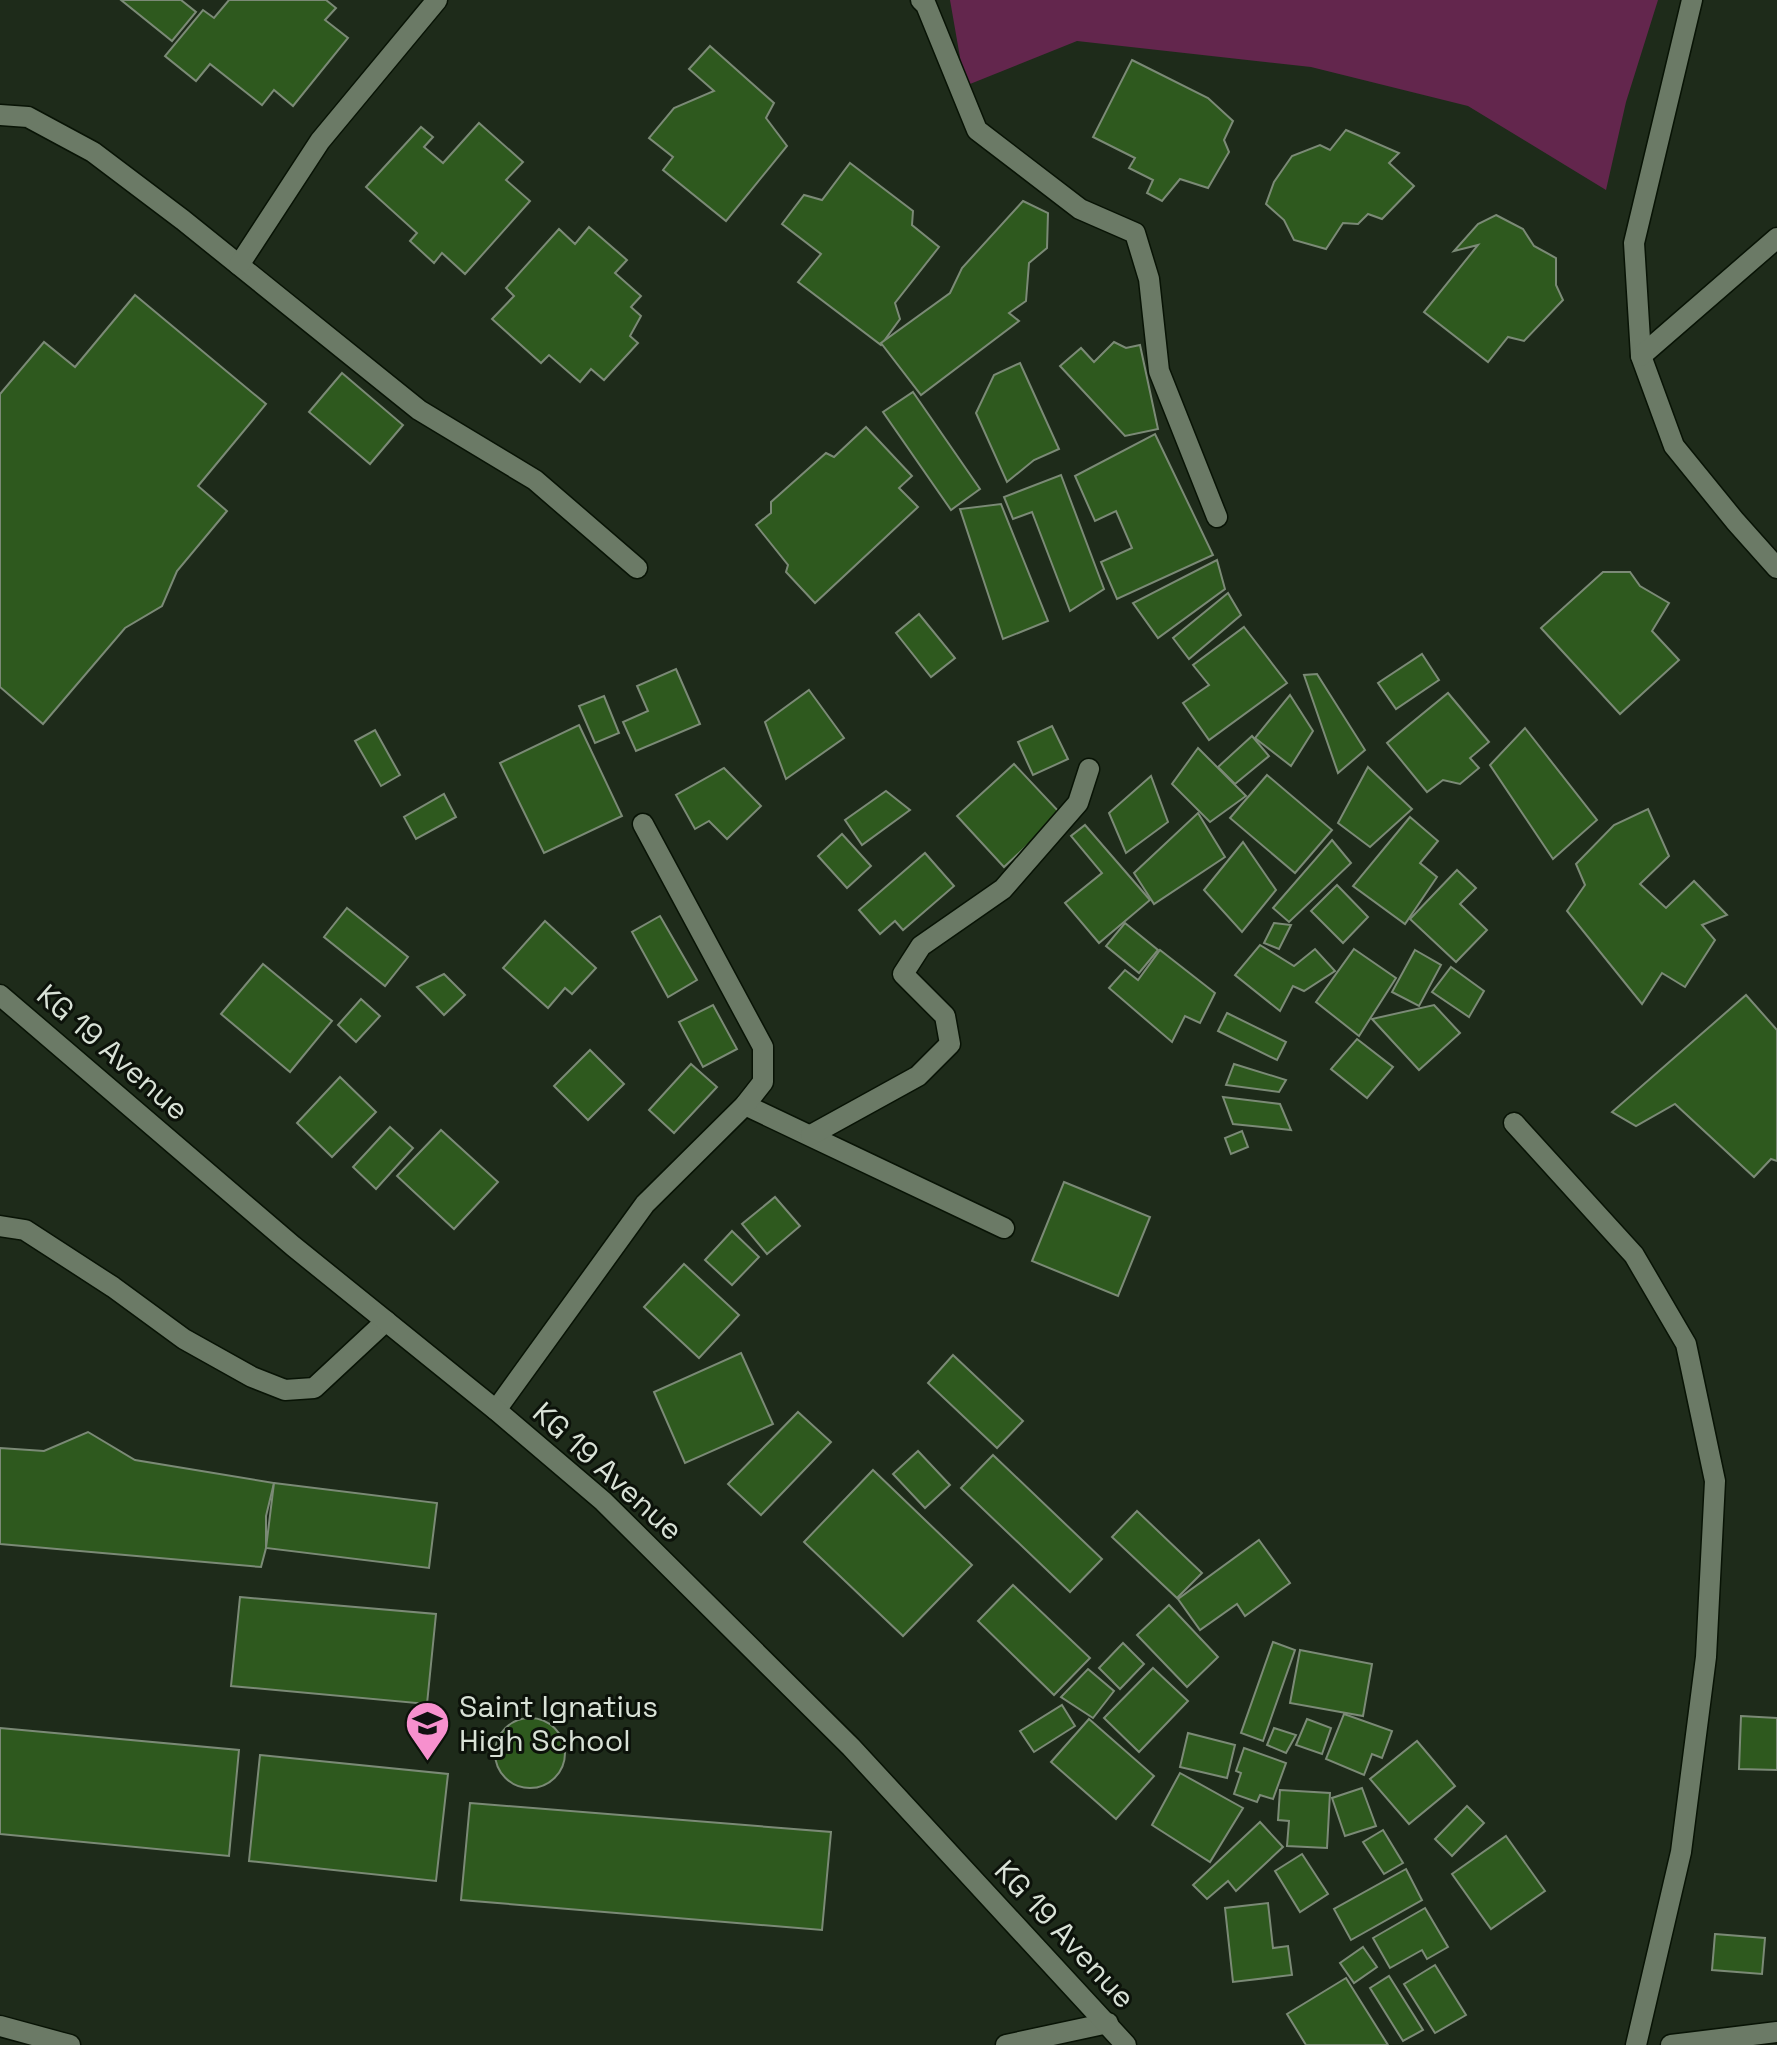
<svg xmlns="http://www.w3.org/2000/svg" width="1777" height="2045" viewBox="0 0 1777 2045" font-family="'Space Grotesk',sans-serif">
<rect width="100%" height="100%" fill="#1e2b1a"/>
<!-- green -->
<polygon fill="#63264d" points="950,0 1658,0 1626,102 1606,190 1468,106 1311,67 1077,41 965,86"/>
<!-- building -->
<g fill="#2e591e" stroke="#7b8a76" stroke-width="2">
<polygon points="121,0 181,0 196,12 172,41"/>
<polygon points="229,0 326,0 336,8 325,20 348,38 293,106 274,90 262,105 210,64 196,81 165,56 203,10 214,18"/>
<polygon points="710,46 774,103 766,118 787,146 726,221 663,170 673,157 649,138 674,108 714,91 689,69"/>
<polygon points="1132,60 1208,98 1233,121 1224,140 1229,152 1208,188 1180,179 1162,201 1147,193 1153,180 1129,168 1135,158 1093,137"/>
<polygon points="479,123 523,162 506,180 530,201 465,274 442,253 434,263 410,241 417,233 366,187 421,127 433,137 424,147 443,163"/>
<polygon points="1346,130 1399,153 1389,163 1414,186 1382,219 1368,214 1358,224 1343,223 1326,249 1294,240 1284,220 1266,204 1274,182 1292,156 1320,145 1330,150"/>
<polygon points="850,163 913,211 912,225 939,247 895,303 900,319 881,345 798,282 821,254 782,224 804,195 822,200"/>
<polygon points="1023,201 1048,213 1047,248 1029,263 1026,301 1009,313 1019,321 921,395 881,343 950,293 962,268"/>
<polygon points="1496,215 1523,229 1534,246 1556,258 1556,285 1563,300 1524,341 1508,337 1488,362 1424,312 1478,245 1454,251 1478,224"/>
<polygon points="589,227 627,260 615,273 641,296 631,307 641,316 630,336 638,343 604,380 591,369 580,382 549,355 541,363 492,319 514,296 506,288 559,229 575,244"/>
<polygon points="135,295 266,404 198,486 227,511 177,571 162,606 125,628 43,724 0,687 0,394 44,342 75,367"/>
<polygon points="1114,342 1126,348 1140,345 1158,429 1125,436 1060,366 1081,348 1094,362"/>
<polygon points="1020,363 1059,449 1034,460 1007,482 976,413 994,375"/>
<polygon points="342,373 403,425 370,464 309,412"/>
<polygon points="913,392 980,489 951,510 883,412"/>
<polygon points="866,427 912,476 899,488 918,507 815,603 786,572 788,565 756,525 771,513 771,502 826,453 834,457"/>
<polygon points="1155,434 1213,555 1117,599 1101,562 1132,548 1116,511 1095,521 1075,476"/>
<polygon points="1061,475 1104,589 1070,611 1032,512 1013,519 1004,497"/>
<polygon points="1001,504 1048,621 1003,639 960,509"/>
<polygon points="1217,560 1225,589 1158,638 1133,603"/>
<polygon points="1603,572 1630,572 1640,586 1669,603 1652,631 1679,660 1620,714 1541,628"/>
<polygon points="1228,593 1241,615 1189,659 1173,638"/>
<polygon points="919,614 955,658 931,677 896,633"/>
<polygon points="1244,627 1287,683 1209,740 1183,703 1209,685 1193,665"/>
<polygon points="1422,654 1439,680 1396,709 1378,683"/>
<polygon points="676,669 700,724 636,751 623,722 648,711 637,686"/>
<polygon points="1317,674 1365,750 1338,773 1304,675"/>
<polygon points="809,690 844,738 786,779 765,722"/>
<polygon points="1448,693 1489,742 1470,758 1479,768 1460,784 1443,780 1427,792 1387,743"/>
<polygon points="1290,695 1313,731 1291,766 1255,738"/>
<polygon points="604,696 619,733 595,743 579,706"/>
<polygon points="579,725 622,816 544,853 500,763"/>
<polygon points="1052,726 1068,759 1033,775 1018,742"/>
<polygon points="1525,728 1597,820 1553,859 1490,765"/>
<polygon points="375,730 400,775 381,786 355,741"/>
<polygon points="1252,736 1269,756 1235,784 1218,767"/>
<polygon points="1198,748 1246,796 1210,822 1172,784"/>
<polygon points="1014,764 1061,814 1004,867 957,816"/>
<polygon points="1368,767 1412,809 1370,847 1338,823"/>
<polygon points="724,768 761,806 727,839 709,821 695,829 676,795"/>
<polygon points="1267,775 1332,830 1295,873 1230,818"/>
<polygon points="1151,776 1168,822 1126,853 1109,813"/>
<polygon points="886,791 910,810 862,845 845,820"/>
<polygon points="444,794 456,817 416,839 404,817"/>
<polygon points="1648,809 1669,856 1640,884 1666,908 1694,881 1727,915 1702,925 1715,940 1685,987 1662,973 1642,1004 1567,911 1585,885 1576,864 1614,825"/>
<polygon points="1198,813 1225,857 1154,904 1134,873"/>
<polygon points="1410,817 1438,841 1420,863 1437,877 1405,924 1353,886"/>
<polygon points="1085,825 1150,900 1099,943 1065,903 1102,873 1071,836"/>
<polygon points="842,834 871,866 847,888 818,856"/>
<polygon points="1332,840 1351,863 1289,922 1273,908"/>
<polygon points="1243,842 1276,890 1242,932 1204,890"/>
<polygon points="925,853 954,886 903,930 895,921 880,934 859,910"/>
<polygon points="1457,870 1476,888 1460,904 1487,930 1456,962 1410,919"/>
<polygon points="1337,885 1368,917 1343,943 1311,911"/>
<polygon points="347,908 408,957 385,986 324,937"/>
<polygon points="660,916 697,980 668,997 632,932"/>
<polygon points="545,921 596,968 572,994 565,988 548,1008 503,968"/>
<polygon points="1125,923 1158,950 1139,973 1106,946"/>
<polygon points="1274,923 1291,925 1279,949 1264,943"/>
<polygon points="1260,945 1294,966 1315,949 1335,971 1304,991 1293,986 1280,1011 1235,975"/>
<polygon points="1354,949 1396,978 1359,1036 1316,1002"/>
<polygon points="1160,950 1215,993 1200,1023 1185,1016 1172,1042 1109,988 1125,970 1138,980"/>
<polygon points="1415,950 1441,965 1419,1006 1392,992"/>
<polygon points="263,964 332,1021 290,1072 221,1014"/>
<polygon points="1451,967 1484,991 1469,1017 1432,992"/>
<polygon points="444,974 465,995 444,1015 417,987"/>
<polygon points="1746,995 1777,1030 1777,1161 1771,1159 1754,1177 1675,1104 1636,1126 1612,1112"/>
<polygon points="361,999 380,1016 356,1042 338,1025"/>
<polygon points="713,1005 737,1049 703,1067 679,1022"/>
<polygon points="1434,1005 1460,1033 1419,1070 1372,1019"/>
<polygon points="1227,1013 1286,1042 1277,1060 1218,1031"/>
<polygon points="1357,1039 1393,1067 1367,1098 1331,1069"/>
<polygon points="590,1050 624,1084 588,1120 554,1086"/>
<polygon points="691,1064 717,1087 674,1133 649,1110"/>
<polygon points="1234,1064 1286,1080 1279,1092 1226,1085"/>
<polygon points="340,1077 376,1112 332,1157 297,1123"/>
<polygon points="1223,1097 1280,1104 1291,1130 1233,1124"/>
<polygon points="390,1127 413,1148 376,1189 353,1167"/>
<polygon points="441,1130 498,1182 454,1229 397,1176"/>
<polygon points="1242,1131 1248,1147 1231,1154 1225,1138"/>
<polygon points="1064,1182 1150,1217 1118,1296 1032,1261"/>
<polygon points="775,1197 800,1226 767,1254 742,1224"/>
<polygon points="732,1231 759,1257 732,1285 705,1260"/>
<polygon points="684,1264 739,1315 699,1358 644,1307"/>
<polygon points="741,1353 773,1424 685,1463 654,1392"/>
<polygon points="953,1355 1023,1421 997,1448 928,1383"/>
<polygon points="798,1412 831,1442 761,1515 728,1484"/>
<polygon points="88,1432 135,1460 274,1483 266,1516 266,1548 261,1567 0,1544 0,1448 44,1451"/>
<polygon points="918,1451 950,1485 925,1508 893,1474"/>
<polygon points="993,1455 1102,1559 1070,1592 961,1488"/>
<polygon points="873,1470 972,1565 903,1636 804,1542"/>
<polygon points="274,1483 437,1503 429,1568 266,1548"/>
<polygon points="1137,1511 1202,1573 1177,1598 1112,1537"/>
<polygon points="1259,1540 1290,1583 1245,1616 1237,1604 1200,1630 1178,1599"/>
<polygon points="1013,1585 1090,1658 1054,1695 978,1621"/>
<polygon points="240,1597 436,1614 427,1704 231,1686"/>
<polygon points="1169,1605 1218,1657 1187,1687 1137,1635"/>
<polygon points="1273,1642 1295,1650 1263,1741 1241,1733"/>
<polygon points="1123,1643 1144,1664 1120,1689 1099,1668"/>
<polygon points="1300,1650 1372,1664 1363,1716 1290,1703"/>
<polygon points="1153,1668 1188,1701 1139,1752 1104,1718"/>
<polygon points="1088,1669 1114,1691 1093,1718 1061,1697"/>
<polygon points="1062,1705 1075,1726 1034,1752 1020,1731"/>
<polygon points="1344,1714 1392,1731 1382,1758 1372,1754 1364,1775 1326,1759"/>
<polygon points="1741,1716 1777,1718 1777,1770 1739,1769"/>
<circle cx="530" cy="1753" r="35"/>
<polygon points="1089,1719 1154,1776 1116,1819 1051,1762"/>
<polygon points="1307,1719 1331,1728 1322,1754 1296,1745"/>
<polygon points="0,1728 239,1750 229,1856 0,1834"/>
<polygon points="1274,1728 1296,1735 1286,1753 1267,1745"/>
<polygon points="1188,1733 1235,1745 1227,1778 1180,1767"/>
<polygon points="1417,1741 1455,1786 1409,1824 1370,1779"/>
<polygon points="1244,1748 1286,1763 1273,1799 1260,1795 1257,1802 1234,1794 1241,1773 1236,1771"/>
<polygon points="260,1755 448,1774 436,1881 249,1861"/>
<polygon points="1180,1773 1243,1808 1210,1862 1152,1825"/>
<polygon points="1362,1788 1376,1826 1345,1836 1332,1798"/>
<polygon points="1280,1790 1330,1793 1327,1848 1287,1846 1289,1821 1278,1820"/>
<polygon points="470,1803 831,1832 822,1930 461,1900"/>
<polygon points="1467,1806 1484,1823 1452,1856 1435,1839"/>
<polygon points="1260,1822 1283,1847 1236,1891 1228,1881 1207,1899 1193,1885"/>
<polygon points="1383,1830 1403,1863 1384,1874 1363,1842"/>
<polygon points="1506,1836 1545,1891 1491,1929 1452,1874"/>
<polygon points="1302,1854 1328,1894 1300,1912 1275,1871"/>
<polygon points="1406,1869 1422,1900 1351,1940 1334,1909"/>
<polygon points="1268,1903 1273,1948 1288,1946 1292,1975 1233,1982 1225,1908"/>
<polygon points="1425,1908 1448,1947 1427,1959 1422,1950 1390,1968 1373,1938"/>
<polygon points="1715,1934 1765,1938 1762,1974 1712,1970"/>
<polygon points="1363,1947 1377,1967 1354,1983 1340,1963"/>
<polygon points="1435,1965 1466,2015 1435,2033 1404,1984"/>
<polygon points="1389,1976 1423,2030 1403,2041 1370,1988"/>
<polygon points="1346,1978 1388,2045 1306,2045 1287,2014"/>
</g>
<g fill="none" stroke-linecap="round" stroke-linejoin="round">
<defs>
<polyline id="lane" points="0,1226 25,1230 113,1287 184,1339 252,1377 285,1390 314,1388 386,1321"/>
<g id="street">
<polyline points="921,0 926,5 977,130 1080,209 1135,233 1149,279 1159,371 1217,517"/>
<polyline points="1692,0 1634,243 1641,356 1674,446 1735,521 1777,568"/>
<polyline points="0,115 28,117 93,152 183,220 419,410 535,480 637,568"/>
<polyline points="239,265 320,141 437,0"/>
<polyline points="1641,356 1777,238"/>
<polyline points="745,1105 1004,1228"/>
<polyline points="1514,1123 1634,1255 1686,1344 1715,1481 1706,1657 1681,1852 1636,2045"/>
<polyline points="811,1135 918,1076 950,1044 945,1016 903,974 921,946 1003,889 1078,803 1089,769"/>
<polyline points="496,1410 645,1204 745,1105 763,1082 763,1047 643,824"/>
<polyline points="0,2026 70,2045"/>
<polyline points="1006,2045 1108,2023"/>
<polyline points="1671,2045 1777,2032"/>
</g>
<polyline id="secondary" points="0,995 293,1246 496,1410 603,1501 851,1747 1126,2045"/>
</defs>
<!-- lane casing -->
<use href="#lane" stroke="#081305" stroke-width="23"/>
<!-- street casing -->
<use href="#street" stroke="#081305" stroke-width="23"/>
<!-- secondary casing -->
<use href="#secondary" stroke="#081305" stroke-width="23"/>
<!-- lane -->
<use href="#lane" stroke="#6b7a66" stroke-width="20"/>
<!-- street -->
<use href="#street" stroke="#6b7a66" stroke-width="20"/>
<!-- secondary -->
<use href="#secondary" stroke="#6b7a66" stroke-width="20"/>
</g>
<!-- icons -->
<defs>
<symbol id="school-pin" viewBox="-11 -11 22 30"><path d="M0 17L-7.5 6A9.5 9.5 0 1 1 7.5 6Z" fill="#f790ce" stroke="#0c120a"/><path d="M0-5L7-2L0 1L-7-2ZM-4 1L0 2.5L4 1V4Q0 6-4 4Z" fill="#111"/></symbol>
</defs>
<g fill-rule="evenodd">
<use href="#school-pin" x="402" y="1698" width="51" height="69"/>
</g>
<g text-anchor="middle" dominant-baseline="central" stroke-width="6" stroke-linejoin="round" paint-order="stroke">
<!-- street labels -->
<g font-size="30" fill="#d9e2d7" stroke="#0c120a">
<text transform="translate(113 1052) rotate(41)">KG 19 Avenue</text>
<text transform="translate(608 1471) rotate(42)">KG 19 Avenue</text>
<text transform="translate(1065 1934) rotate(47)">KG 19 Avenue</text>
</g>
<!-- poi labels -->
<g font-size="30" fill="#d9e2d7" stroke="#0c120a" text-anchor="start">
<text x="459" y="1706">Saint Ignatius<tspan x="459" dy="34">High School</tspan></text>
</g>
</g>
</svg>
